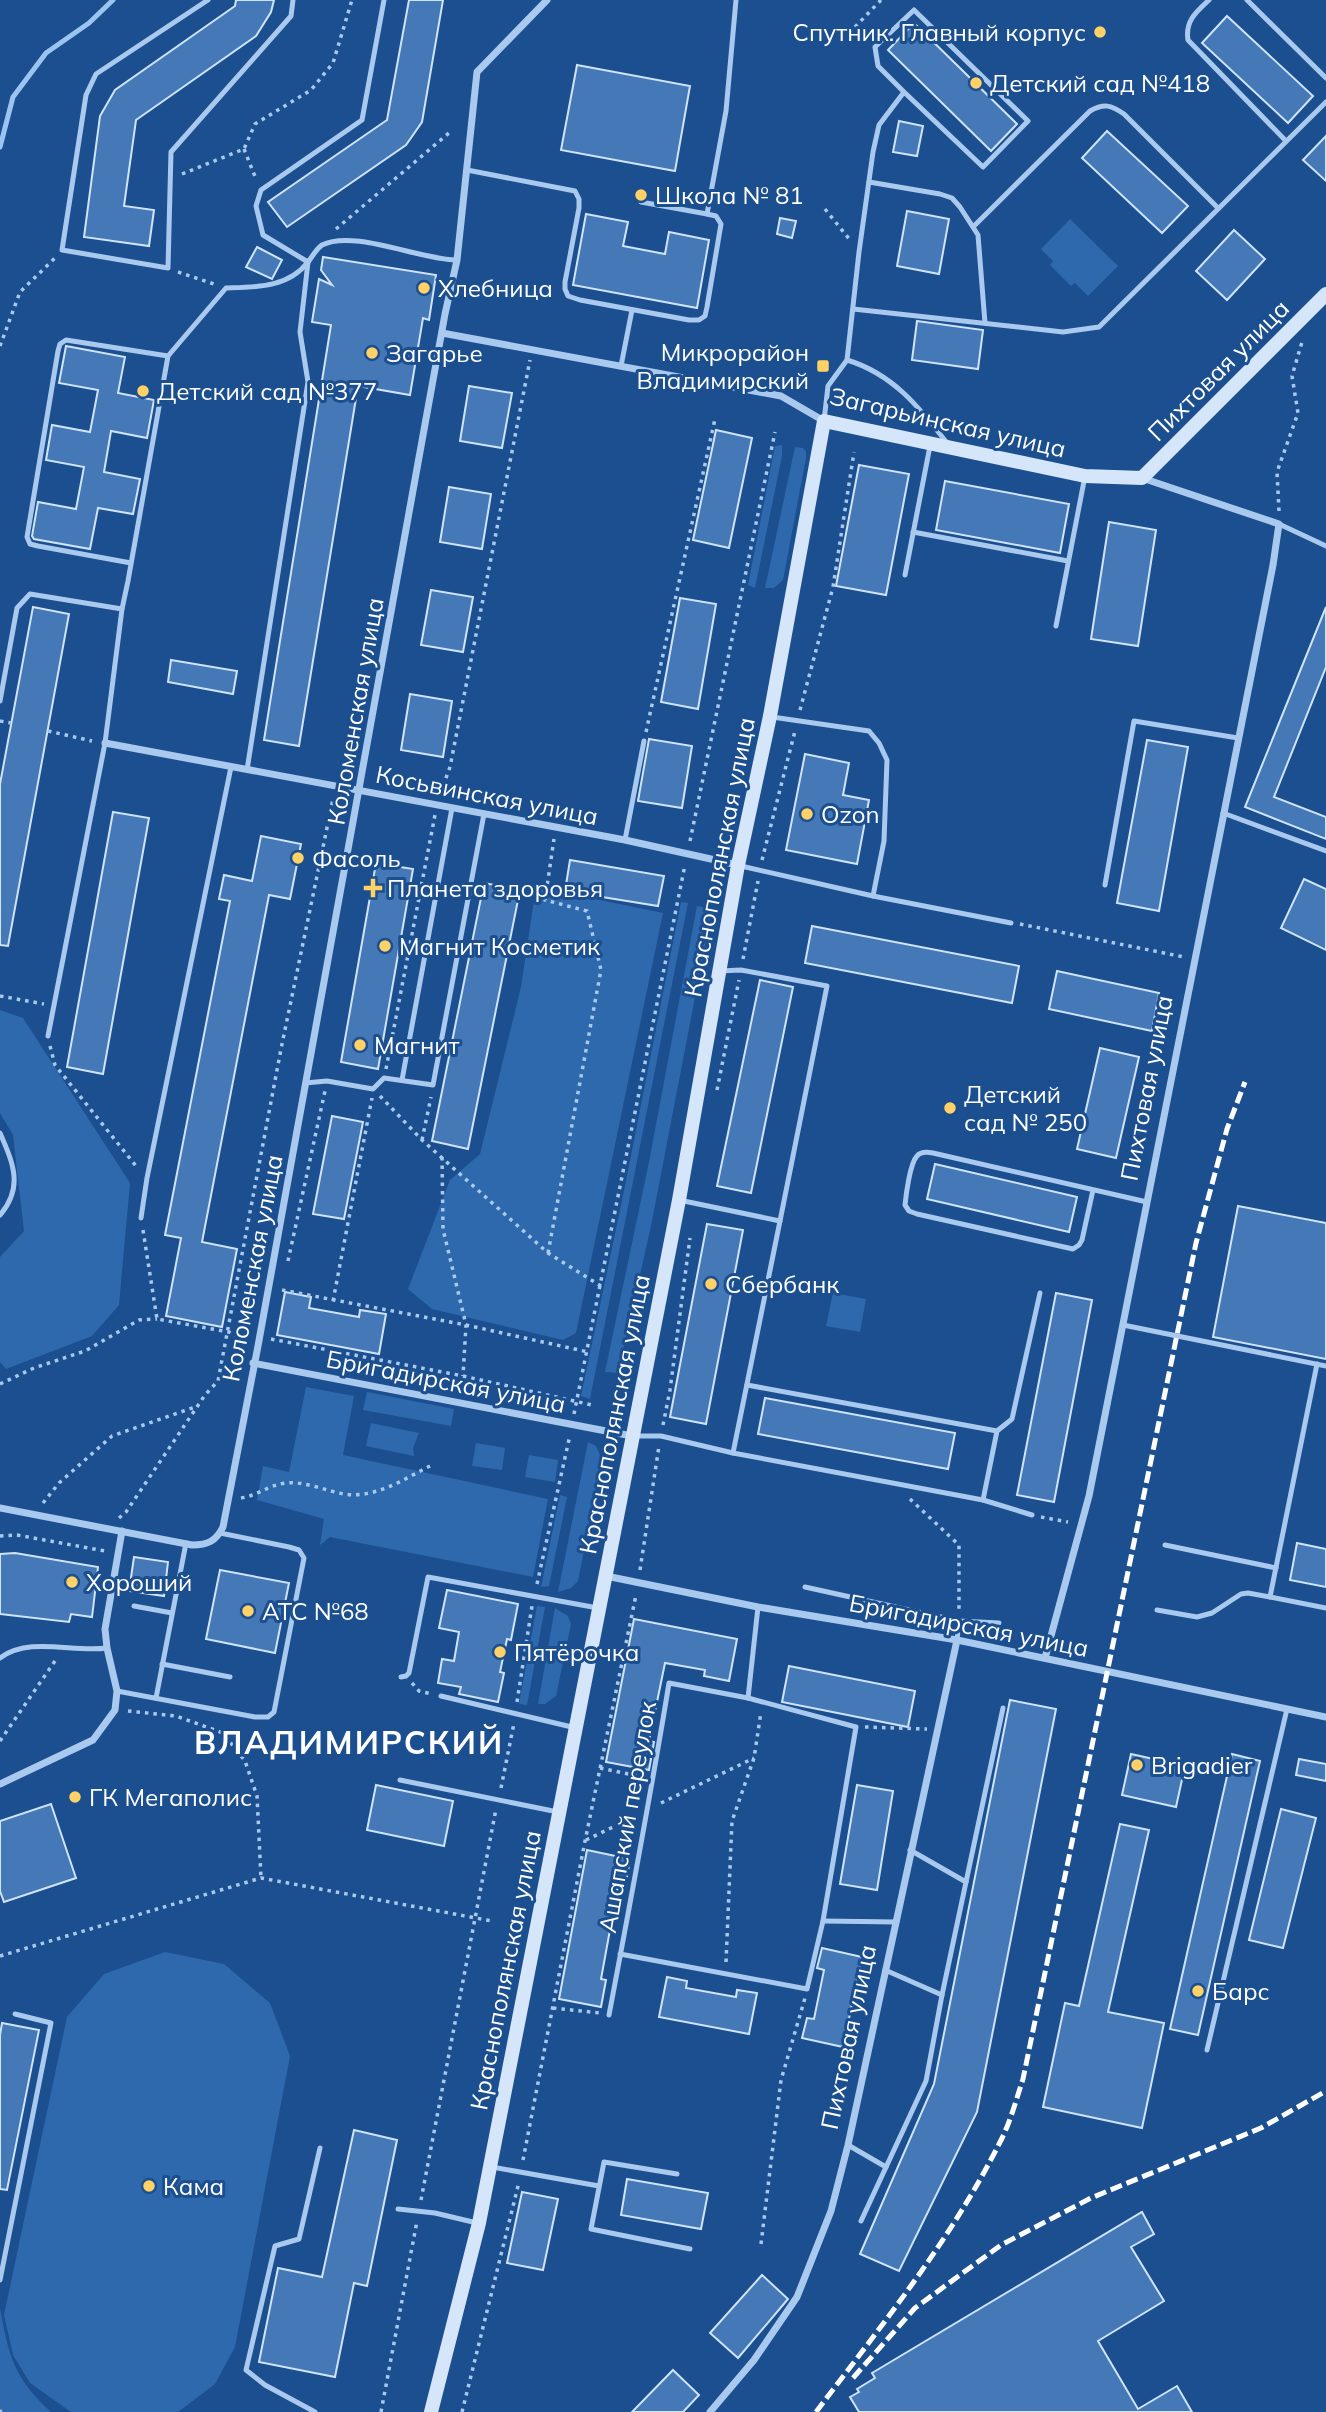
<svg xmlns="http://www.w3.org/2000/svg" width="1326" height="2412" viewBox="0 0 1326 2412" font-family="Mulish,sans-serif">
<rect width="100%" height="100%" fill="#1b4f8f"/>
<!-- green -->
<g fill="#2e69ad">
<polygon points="1070,219 1118,266 1088,296 1075,283 1071,286 1050,265 1053,261 1041,249"/>
<polygon points="782,445 782,456 755,588 748,585 775,446"/>
<polygon points="795,447 803,448 806,452 806,458 783,580 774,588 765,588"/>
<polygon points="536,887 663,913 576,1333 563,1340 432,1309 408,1289 450,1180 480,1154 521,987"/>
<polygon points="681,902 688,903 590,1399 581,1396 625,1186"/>
<polygon points="697,906 712,909 651,1226 618,1373 605,1372 649,1162"/>
<polygon points="0,1010 23,1018 130,1183 119,1305 92,1336 6,1369 0,1362 0,1257 24,1231 13,1135 0,1113"/>
<polygon points="833,1293 866,1299 860,1332 826,1326"/>
<polygon points="306,1387 354,1396 343,1455 548,1499 533,1577 330,1537 320,1545 324,1519 257,1500 263,1466 289,1472"/>
<polygon points="367,1392 454,1409 451,1426 363,1410"/>
<polygon points="371,1423 419,1433 413,1448 414,1456 366,1446"/>
<polygon points="588,1442 596,1446 602,1460 578,1581 571,1588 558,1592"/>
<polygon points="476,1443 505,1448 502,1470 472,1466"/>
<polygon points="529,1455 558,1460 555,1482 525,1477"/>
<polygon points="560,1495 567,1497 549,1586 541,1587"/>
<polygon points="537,1606 545,1607 527,1705 519,1704"/>
<polygon points="555,1608 568,1616 571,1624 556,1696 545,1704 538,1704"/>
<polygon points="165,1952 224,1964 270,2003 290,2056 235,2347 215,2384 178,2412 71,2412 30,2383 13,2355 4,2315 67,2017 104,1974"/>
<path d="M0 2308C9 2357 14 2378 51 2412H0Z"/>
</g>
<g fill="none" stroke-linecap="round" stroke-linejoin="round">
<!-- stream -->
<polyline stroke="#9cc4f0" stroke-width="5" points="0,147 13,97 46,53 89,23 113,0"/>
</g>
<!-- building -->
<g fill="#4478b7" stroke="#cfe3fa" stroke-width="2">
<polygon points="236,0 274,0 271,12 256,36 136,120 124,206 154,210 149,246 84,237 100,116 115,90 235,6"/>
<polygon points="409,0 443,0 422,122 406,145 287,227 268,202 387,120"/>
<polygon points="1227,16 1313,96 1288,123 1202,43"/>
<polygon points="914,23 1017,124 991,151 888,50"/>
<polygon points="577,65 690,86 675,171 561,150"/>
<polygon points="899,121 923,126 917,156 893,152"/>
<polygon points="1107,131 1188,206 1162,233 1082,158"/>
<polygon points="1326,136 1326,181 1303,160"/>
<polygon points="907,211 949,219 939,274 897,266"/>
<polygon points="586,214 628,222 623,246 665,254 669,232 709,240 697,308 573,285"/>
<polygon points="780,218 796,221 792,238 777,234"/>
<polygon points="1234,230 1265,259 1227,300 1196,271"/>
<polygon points="257,247 282,260 272,279 246,267"/>
<polygon points="323,257 436,275 429,320 423,318 410,395 358,386 299,746 264,740 331,325 312,322 319,279 332,285 321,270"/>
<polygon points="917,321 983,330 978,369 912,360"/>
<polygon points="66,346 125,357 118,393 154,400 147,438 111,431 104,472 140,479 133,514 98,508 90,549 34,539 32,536 38,502 76,509 84,467 46,460 52,425 90,432 98,390 59,383"/>
<polygon points="469,386 512,393 502,448 460,441"/>
<polygon points="716,430 752,438 729,548 693,540"/>
<polygon points="859,465 909,474 886,595 836,586"/>
<polygon points="945,481 1069,504 1060,553 936,530"/>
<polygon points="449,487 491,494 482,549 440,542"/>
<polygon points="1109,522 1156,530 1138,646 1091,639"/>
<polygon points="431,590 473,597 463,652 421,645"/>
<polygon points="680,598 716,604 698,709 661,702"/>
<polygon points="33,607 69,614 8,946 0,945 0,784"/>
<polygon points="1326,607 1326,667 1274,797 1326,817 1326,839 1245,807"/>
<polygon points="171,660 237,671 233,694 168,682"/>
<polygon points="410,694 452,701 443,757 401,750"/>
<polygon points="649,739 692,746 682,808 638,801"/>
<polygon points="1147,740 1188,747 1159,911 1117,903"/>
<polygon points="805,754 849,763 843,795 869,800 857,864 786,850"/>
<polygon points="113,812 149,818 103,1074 67,1067"/>
<polygon points="261,836 301,844 290,899 269,895 202,1242 237,1249 222,1327 166,1316 181,1238 165,1235 230,901 219,899 224,875 252,881"/>
<polygon points="570,860 664,876 658,906 565,891"/>
<polygon points="376,863 413,869 378,1069 341,1062"/>
<polygon points="1304,879 1326,889 1326,950 1281,928"/>
<polygon points="484,883 520,890 468,1149 432,1141"/>
<polygon points="812,926 1019,966 1012,1003 805,963"/>
<polygon points="1057,971 1159,993 1152,1031 1049,1009"/>
<polygon points="760,980 793,987 751,1193 717,1186"/>
<polygon points="1100,1048 1139,1057 1116,1158 1077,1149"/>
<polygon points="332,1116 363,1122 344,1219 313,1214"/>
<polygon points="935,1164 1077,1197 1069,1232 927,1199"/>
<polygon points="1238,1206 1326,1223 1326,1359 1213,1337"/>
<polygon points="707,1224 743,1230 706,1424 670,1417"/>
<polygon points="285,1292 311,1297 309,1308 359,1317 360,1310 386,1314 379,1354 277,1335"/>
<polygon points="1056,1293 1092,1300 1054,1502 1017,1495"/>
<polygon points="765,1398 955,1433 948,1469 758,1434"/>
<polygon points="1297,1543 1326,1549 1326,1587 1290,1580"/>
<polygon points="15,1553 98,1567 92,1617 71,1614 69,1622 0,1614 0,1554"/>
<polygon points="134,1557 168,1562 164,1596 129,1591"/>
<polygon points="220,1570 289,1583 275,1653 206,1639"/>
<polygon points="447,1590 518,1604 511,1640 507,1639 500,1672 504,1673 498,1702 459,1694 461,1687 438,1683 442,1659 454,1661 459,1632 439,1628"/>
<polygon points="634,1619 737,1639 729,1681 704,1676 705,1670 665,1663 649,1741 654,1742 649,1770 606,1762"/>
<polygon points="789,1666 915,1691 908,1727 782,1702"/>
<polygon points="1010,1700 1056,1709 977,2112 899,2271 860,2254 934,2084"/>
<polygon points="1131,1754 1185,1766 1176,1807 1122,1795"/>
<polygon points="1232,1754 1260,1761 1198,2035 1170,2029"/>
<polygon points="1299,1759 1326,1764 1326,1781 1296,1775"/>
<polygon points="376,1785 453,1801 444,1846 367,1830"/>
<polygon points="857,1785 893,1791 877,1890 840,1884"/>
<polygon points="51,1804 76,1878 4,1902 0,1891 0,1821"/>
<polygon points="1281,1809 1316,1818 1283,1948 1249,1940"/>
<polygon points="1120,1824 1149,1830 1108,2012 1164,2023 1142,2128 1043,2107 1065,2003 1079,2006"/>
<polygon points="587,1850 630,1859 625,1887 618,1886 601,1979 606,1980 601,2007 559,1999"/>
<polygon points="822,1948 862,1957 843,2047 802,2038 807,2018 814,2019 824,1970 817,1968"/>
<polygon points="667,1977 687,1981 686,1988 736,1997 737,1990 757,1993 749,2034 659,2017"/>
<polygon points="2,2023 39,2030 7,2190 0,2189 0,2035"/>
<polygon points="354,2130 397,2140 367,2286 354,2283 335,2377 259,2362 278,2268 322,2277"/>
<polygon points="627,2179 708,2193 701,2229 621,2215"/>
<polygon points="522,2192 558,2199 543,2270 507,2263"/>
<polygon points="1142,2212 1154,2234 1131,2247 1164,2301 1098,2341 1138,2409 1177,2386 1192,2412 859,2412 850,2397 859,2392 857,2389 875,2378 872,2373"/>
<polygon points="762,2275 788,2299 738,2358 710,2333"/>
<polygon points="673,2370 699,2395 683,2412 632,2412"/>
</g>
<g fill="none" stroke-linecap="round" stroke-linejoin="round">
<!-- path -->
<g stroke="#a9c9ee" stroke-width="3.5" stroke-dasharray="3.5 5" stroke-linecap="butt">
<polyline points="855,27 881,0"/>
<polyline points="244,149 256,179"/>
<polyline points="182,174 244,149 255,124 311,90 333,63 352,0"/>
<polyline points="825,209 850,240"/>
<polyline points="336,229 449,133"/>
<polyline points="178,272 214,284"/>
<polyline points="0,346 20,292 56,257"/>
<polyline points="1279,511 1277,472 1298,413 1292,376 1302,342"/>
<polyline points="800,710 833,587 854,452"/>
<polyline points="0,721 11,723"/>
<polyline points="48,731 92,741"/>
<polyline points="646,732 715,419"/>
<polyline points="440,794 450,767 530,360"/>
<polyline points="690,841 775,432"/>
<polyline points="762,860 795,731"/>
<polyline points="1020,924 1184,957"/>
<polyline points="743,959 758,881"/>
<polyline points="0,996 44,1004"/>
<polyline points="50,1046 55,1065 136,1166"/>
<polyline points="386,1069 435,815"/>
<polyline points="717,1090 739,980"/>
<polyline points="380,1096 422,1140 548,1253 601,1286"/>
<polyline points="422,1140 431,1097"/>
<polyline points="442,1157 443,1229 466,1325 463,1376"/>
<polyline points="143,1230 157,1319 229,1332 246,1340"/>
<polyline points="548,1253 601,970 587,911 545,900 554,839"/>
<polyline points="288,1261 325,1091"/>
<polyline points="282,1290 466,1325 588,1352"/>
<polyline points="333,1301 372,1098"/>
<polyline points="271,1339 463,1376 592,1405"/>
<polyline points="0,1384 34,1368 85,1351 139,1320 157,1319"/>
<polyline points="574,1414 685,865"/>
<polyline points="663,1425 670,1390 690,1238"/>
<path d="M241 1498C257 1496 268 1485 286 1483 305 1481 326 1491 344 1494 375 1499 404 1479 430 1466"/>
<polyline points="910,1499 959,1545 959,1610"/>
<polyline points="43,1503 59,1483 112,1436 195,1407"/>
<polyline points="1041,1517 1068,1522"/>
<polyline points="119,1518 126,1512 205,1395 218,1381 281,1049 333,799"/>
<polyline points="0,1536 17,1535 105,1551"/>
<polyline points="640,1570 659,1446"/>
<polyline points="537,1584 570,1435"/>
<polyline points="412,1683 419,1691 432,1694"/>
<polyline points="517,1702 532,1606"/>
<polyline points="128,1711 176,1716 223,1733 245,1761 257,1796 261,1878"/>
<polyline points="865,1727 927,1729"/>
<polyline points="0,1741 57,1658"/>
<polyline points="600,1768 643,1777"/>
<polyline points="501,1788 514,1723"/>
<polyline points="661,1803 754,1758"/>
<polyline points="586,1840 636,1816"/>
<polyline points="0,1956 261,1878 492,1921"/>
<polyline points="726,1962 732,1821 754,1758 761,1712"/>
<polyline points="553,2008 600,2013"/>
<polyline points="523,2160 585,1841 636,1595"/>
<polyline points="421,2200 496,1809"/>
<polyline points="761,2244 781,2080 805,1998"/>
<polyline points="0,2410 1,2412"/>
<polyline points="381,2412 417,2221"/>
<polyline points="462,2412 519,2182"/>
</g>
<!-- lane -->
<g stroke="#a9c9ee" stroke-width="5">
<polyline points="208,0 96,74 86,95 62,250 168,268 171,152 291,16 293,0"/>
<path d="M384 0 362 120 261 190 256 206 263 235 308 262C312 257 317 248 322 245 354 229 420 260 457 260"/>
<path d="M1209 0C1196 12 1185 21 1188 40L1286 141"/>
<polyline points="1247,0 1326,78"/>
<polyline points="467,170 575,191 579,199 579,208 565,282 565,289 568,296 580,300 689,320 699,320 705,316 707,307 721,224 716,216 707,214 641,202"/>
<polyline points="869,182 940,194 952,198 960,207 978,235 985,323"/>
<polyline points="707,214 726,111 736,0"/>
<path d="M974 226 1090 111C1104 103 1111 105 1124 114L1218 208"/>
<polyline points="853,309 1063,332 1099,327 1326,102"/>
<path d="M168 356 226 288C256 287 288 288 308 262"/>
<path d="M847 360C893 374 919 407 947 443"/>
<polyline points="621,366 632,310"/>
<polyline points="824,421 828,386 847,360 859,252 873,152 879,125 904,92 878,66 875,47 914,10 1028,121 983,167 904,92"/>
<polyline points="1279,524 1326,546"/>
<polyline points="913,532 1068,561"/>
<polyline points="905,575 930,446"/>
<polyline points="122,609 128,581 168,356 66,340 60,344 58,351 27,537 30,544 38,546 131,563"/>
<polyline points="1056,626 1085,476"/>
<polyline points="0,701 17,608 30,594 122,609 105,743 48,1036"/>
<polyline points="772,717 869,731 879,743 887,760 884,841 873,896"/>
<polyline points="247,770 308,382 300,332 308,262"/>
<polyline points="1223,813 1326,851"/>
<polyline points="625,840 644,741"/>
<polyline points="741,866 873,896 1011,923"/>
<polyline points="1105,885 1134,721 1238,738"/>
<polyline points="720,971 741,970 827,986 780,1221"/>
<polyline points="402,1080 452,808"/>
<polyline points="305,1083 327,1081 373,1089 384,1078 433,1085 484,814"/>
<path d="M0 1133C13 1163 24 1187 0 1215"/>
<path d="M1093 1190 1082 1240 1079 1245 1073 1249 917 1214 909 1211 905 1205C906 1195 910 1163 917 1156 921 1151 928 1152 933 1153L1147 1202"/>
<polyline points="679,1200 780,1221 733,1453"/>
<polyline points="141,1218 147,1178 231,767"/>
<polyline points="1123,1325 1326,1366"/>
<polyline points="1317,1364 1270,1597 1326,1608"/>
<polyline points="747,1385 997,1431"/>
<polyline points="633,1436 661,1436 733,1453 983,1500 997,1431 1012,1419 1040,1293"/>
<polyline points="983,1500 1032,1515"/>
<polyline points="1165,1545 1276,1568"/>
<polyline points="805,1587 959,1621 999,1623"/>
<polyline points="134,1606 172,1613"/>
<polyline points="1157,1610 1197,1617 1212,1613 1241,1594 1248,1593 1270,1597"/>
<polyline points="957,1640 959,1621"/>
<path d="M0 1658C30 1636 73 1653 107 1648"/>
<polyline points="162,1664 230,1677"/>
<polyline points="401,1677 406,1676 409,1673 428,1577 598,1608"/>
<polyline points="117,1691 255,1717 268,1717 274,1712 304,1558 299,1550 289,1547 220,1533"/>
<polyline points="441,1696 576,1728"/>
<polyline points="156,1698 186,1543"/>
<polyline points="748,1698 758,1607"/>
<polyline points="400,1780 558,1812"/>
<polyline points="910,1850 966,1882"/>
<polyline points="823,1921 897,1922"/>
<polyline points="885,1970 942,1995"/>
<path d="M609 2015C630 1904 651 1794 669 1683L748 1698 856 1727 823 1921 807 1989 620 1954"/>
<polyline points="1207,2050 1287,1709"/>
<polyline points="848,2145 886,2167"/>
<polyline points="492,2167 599,2186"/>
<polyline points="677,2174 604,2162 591,2229 690,2249"/>
<polyline points="398,2209 435,2213 477,2223"/>
<polyline points="861,2221 926,2081 942,1995 1003,1708"/>
<polyline points="0,2280 51,2023 15,2014"/>
<polyline points="315,2412 265,2385 246,2370 275,2246 299,2239 320,2148"/>
</g>
<!-- street -->
<g stroke="#a9c9ee" stroke-width="7">
<polyline points="442,333 781,396 824,421"/>
<polyline points="105,743 625,840 738,865"/>
<polyline points="253,1363 632,1436"/>
<path d="M0 1508 192 1545C208 1545 216 1541 223 1527L258 1346 445 314 457 260 477 72 547 0"/>
<polyline points="606,1576 758,1607 957,1640 1326,1717"/>
<polyline points="1045,1658 1089,1496 1273,565 1279,524 1142,478"/>
<polyline points="0,1784 93,1740 115,1710 117,1691 107,1648 105,1629 122,1531"/>
<polyline points="710,2412 754,2360 797,2297 831,2211 848,2145 957,1640"/>
</g>
<!-- secondary -->
<polyline stroke="#d6e6fa" stroke-width="14" points="431,2412 479,2223 679,1200 738,865 770,716 824,421 1085,476 1142,478 1326,294"/>
<!-- rail -->
<g stroke="#fff" stroke-width="5" stroke-dasharray="12 5" stroke-linecap="butt">
<polyline points="853,2378 915,2308 1001,2245 1091,2198 1261,2128 1326,2091"/>
<path d="M816 2412C881 2326 951 2240 999 2144 1010 2124 1016 2100 1023 2079L1196 1243 1227 1129 1245 1082"/>
</g>
</g>
<!-- markers -->
<g fill="#ffd166" stroke="#1b4f8f" stroke-width="2.5">
<circle cx="1100" cy="32" r="7"/>
<circle cx="976" cy="83" r="7"/>
<circle cx="641" cy="195" r="7"/>
<circle cx="424" cy="288" r="7"/>
<circle cx="372" cy="353" r="7"/>
<rect x="816" y="359" width="14" height="14" rx="3.5"/>
<circle cx="143" cy="391" r="7"/>
<circle cx="807" cy="814" r="7"/>
<circle cx="298" cy="858" r="7"/>
<path d="M369.5 877.5h7v7h7v7h-7v7h-7v-7h-7v-7h7z"/>
<circle cx="385" cy="946" r="7"/>
<circle cx="360" cy="1045" r="7"/>
<circle cx="950" cy="1108" r="7"/>
<circle cx="711" cy="1284" r="7"/>
<circle cx="72" cy="1582" r="7"/>
<circle cx="248" cy="1611" r="7"/>
<circle cx="500" cy="1652" r="7"/>
<circle cx="1137" cy="1765" r="7"/>
<circle cx="75" cy="1797" r="7"/>
<circle cx="1198" cy="1991" r="7"/>
<circle cx="149" cy="2186" r="7"/>
</g>
<g text-anchor="middle" dominant-baseline="central" stroke-width="6" stroke-linejoin="round" paint-order="stroke">
<!-- poi labels -->
<g font-size="24" fill="#fff" stroke="#1b4f8f" text-anchor="start">
<text x="1086" y="32" text-anchor="end">Спутник. Главный корпус</text>
<text x="990" y="83">Детский сад №418</text>
<text x="655" y="195">Школа № 81</text>
<text x="438" y="288">Хлебница</text>
<text x="809" y="352" text-anchor="end">Микрорайон<tspan x="809" dy="28">Владимирский</tspan></text>
<text x="386" y="353">Загарье</text>
<text x="157" y="391">Детский сад №377</text>
<text x="821" y="814">Ozon</text>
<text x="312" y="858">Фасоль</text>
<text x="387" y="888">Планета здоровья</text>
<text x="399" y="946">Магнит Косметик</text>
<text x="374" y="1045">Магнит</text>
<text x="964" y="1094">Детский<tspan x="964" dy="28">сад № 250</tspan></text>
<text x="725" y="1284">Сбербанк</text>
<text x="86" y="1582">Хороший</text>
<text x="262" y="1611">АТС №68</text>
<text x="514" y="1652">Пятёрочка</text>
<text x="1151" y="1765">Brigadier</text>
<text x="89" y="1797">ГК Мегаполис</text>
<text x="1212" y="1991">Барс</text>
<text x="163" y="2186">Кама</text>
</g>
<!-- street labels -->
<g font-size="24" fill="#fff" stroke="#1b4f8f">
<text transform="translate(1218 370) rotate(-45)">Пихтовая улица</text>
<text transform="translate(948 422) rotate(13)">Загарьинская улица</text>
<text transform="translate(355 711) rotate(-80)">Коломенская улица</text>
<text transform="translate(487 795) rotate(11)">Косьвинская улица</text>
<text transform="translate(719 857) rotate(-79)">Краснополянская улица</text>
<text transform="translate(1146 1088) rotate(-79)">Пихтовая улица</text>
<text transform="translate(252 1268) rotate(-79)">Коломенская улица</text>
<text transform="translate(446 1381) rotate(11)">Бригадирская улица</text>
<text transform="translate(614 1414) rotate(-79)">Краснополянская улица</text>
<text transform="translate(969 1625) rotate(11)">Бригадирская улица</text>
<text transform="translate(627 1817) rotate(-80)">Ашапский переулок</text>
<text transform="translate(505 1970) rotate(-79)">Краснополянская улица</text>
<text transform="translate(848 2037) rotate(-78)">Пихтовая улица</text>
</g>
<!-- district labels -->
<g font-size="32" font-weight="bold" letter-spacing="2" fill="#fff" stroke="#1b4f8f">
<text x="349" y="1742">ВЛАДИМИРСКИЙ</text>
</g>
</g>
</svg>
